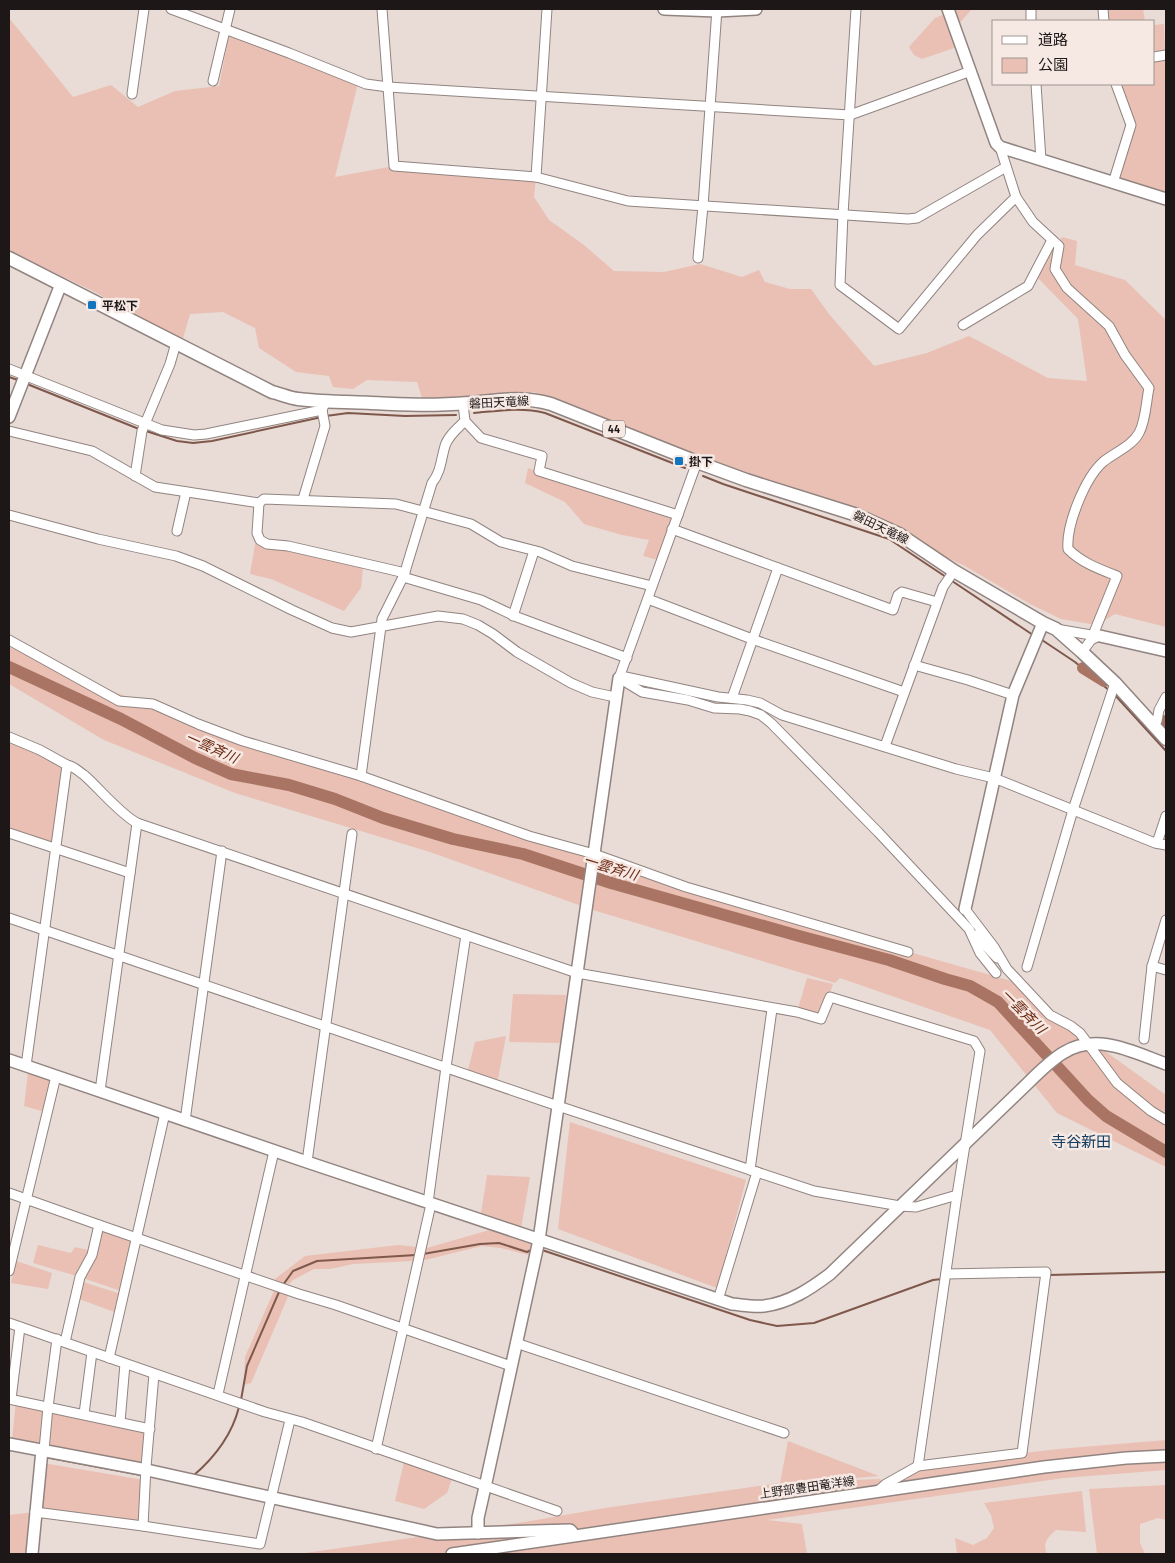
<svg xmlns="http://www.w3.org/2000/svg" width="1175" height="1563" viewBox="0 0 1175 1563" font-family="'Titillium Web','Noto Sans JP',sans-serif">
<rect width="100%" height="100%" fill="#e9dbd6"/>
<!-- green -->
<g fill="#e9c0b3">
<path d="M957 9H972C959 24 953 27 954 48L922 59 914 55 909 47 935 18Z"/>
<polygon points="1105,9 1143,9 1145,21 1107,21"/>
<polygon points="9,18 73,97 111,85 138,107 175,91 219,86 229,36 320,66 358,83 335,177 394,166 536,177 534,197 549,220 584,245 614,271 664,272 700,264 742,277 759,270 765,282 790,289 811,289 829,314 874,366 927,353 969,336 1048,378 1087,381 1078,319 1034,274 1052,240 1057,245 1062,237 1077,241 1075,265 1125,280 1166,320 1166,627 1115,614 1097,625 1061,619 1030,604 963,565 943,556 907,530 846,507 757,478 534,392 475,399 423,401 417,382 367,380 353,389 333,387 329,376 296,372 259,348 255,328 223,312 190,314 182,342 95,292 9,251"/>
<polygon points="1164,24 1165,55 1166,55 1166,199 1114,179 1131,136 1118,84 1154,84 1154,25"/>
<polygon points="528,468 672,517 658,560 643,556 649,540 622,535 584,524 565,502 525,483"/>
<polygon points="255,544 363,567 361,588 344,611 271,579 250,574"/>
<polygon points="9,647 221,737 412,794 821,927 1015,982 1080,1033 1166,1095 1166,1167 1057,1113 990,1030 840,978 835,983 593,910 430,852 235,793 104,740 9,684"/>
<polygon points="9,742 64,763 56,849 9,830"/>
<polygon points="807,978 833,984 821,1019 797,1012"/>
<polygon points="513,994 566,995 561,1043 509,1042"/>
<polygon points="506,1036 497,1084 467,1074 475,1042"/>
<polygon points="28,1073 52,1080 45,1112 24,1106"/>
<polygon points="570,1122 746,1180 717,1288 558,1229"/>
<polygon points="487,1175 530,1177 520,1234 480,1220"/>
<polygon points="99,1225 134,1237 121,1291 80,1277 33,1263 38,1245 71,1253 75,1247 92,1251"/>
<polygon points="493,1229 534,1244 529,1255 501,1248 482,1246 425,1260 422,1257 420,1250"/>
<polygon points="398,1245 418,1247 413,1261 353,1264 330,1269 314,1269 293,1280 289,1284 277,1282 275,1279 305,1256"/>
<polygon points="16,1261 52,1273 48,1289 11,1283"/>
<polygon points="83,1282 121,1294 117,1313 79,1299"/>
<polygon points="276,1286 289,1290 287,1299 251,1383 244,1385 245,1357"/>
<polygon points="16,1400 150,1429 144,1470 12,1441"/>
<polygon points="1166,1440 1166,1470 1064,1478 767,1520 802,1524 807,1554 298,1554 525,1522 605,1508 780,1483 788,1441 879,1476 807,1482 880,1479 886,1484 918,1466 1058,1449"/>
<polygon points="404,1462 453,1476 447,1493 424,1509 395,1501"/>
<polygon points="43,1463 144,1480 140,1526 35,1510"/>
<polygon points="1166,1485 1166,1520 1158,1518 1140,1524 1140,1543 1145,1554 1097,1554 1089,1489"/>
<path d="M1082 1491 1086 1532 1056 1530C1048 1537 1042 1543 1047 1554H957L955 1538 973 1545 987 1538 994 1528 991 1515 984 1503Z"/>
<polygon points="35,1512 32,1554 9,1554 9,1515"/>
</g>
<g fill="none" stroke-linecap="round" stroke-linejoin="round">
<!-- stream -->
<g stroke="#7f584c" stroke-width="2">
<polyline points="9,377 18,380"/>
<polyline points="27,384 139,429"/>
<path d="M474 413C498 411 521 407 545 413L685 468"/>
<polyline points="326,416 348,413 405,416 456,415"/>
<polyline points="146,431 177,441 193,443 212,441 322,417"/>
<polyline points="703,476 723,484 889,539 946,577"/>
<polyline points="952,581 1033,635"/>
<polyline points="1042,640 1075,662 1110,691"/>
<polyline points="1114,694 1166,751"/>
<polyline points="542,1250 750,1320 777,1326 814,1323 933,1280 942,1279"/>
<polyline points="423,1254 480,1244 499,1243 527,1252 533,1249"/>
<polyline points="1049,1275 1166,1272"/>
<polyline points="283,1285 293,1271 317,1261 416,1255"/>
<polyline points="241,1400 247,1366 279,1292"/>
<polyline points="45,1457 141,1475"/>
<path d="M193 1476C214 1458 232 1435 239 1407"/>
</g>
<!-- river -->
<g stroke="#a97463" stroke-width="12">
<polyline points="9,667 121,719 195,758 231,774 289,785 335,799 383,818 453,839 523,854 611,883 799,936 889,960 945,979 970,986 998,1002 1088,1100 1106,1116 1166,1152"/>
<polyline points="1083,668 1104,681"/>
<polyline points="1164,721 1166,722"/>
</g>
<defs>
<g id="street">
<polyline points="171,9 289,53 366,84 388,87 850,115 971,71"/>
<polyline points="382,9 394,166 536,177 628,201 908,219 917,218 1006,167"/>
<polyline points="856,9 843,214 840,285 899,329 977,235 1016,197"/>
<polyline points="1031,9 1031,21"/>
<polyline points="1103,9 1104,21"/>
<polyline points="1154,57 1166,55"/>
<polyline points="213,81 230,9"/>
<polyline points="1036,84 1041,160"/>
<polyline points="132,94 144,9"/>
<path d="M1000 147 1016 197 1033 222 1059 246 1055 269 1067 288 1109 326 1125 355 1149 388C1146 402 1146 420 1139 433 1132 446 1114 453 1103 462 1085 478 1066 525 1068 549 1082 563 1099 569 1117 576L1093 635"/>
<polyline points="536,177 547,9"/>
<polyline points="1113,183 1131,125 1116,84"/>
<polyline points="698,258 703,206 717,9"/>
<polyline points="963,325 1028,286 1052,240"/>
<polyline points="9,369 162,430 194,435 206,434 322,410 326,401"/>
<polyline points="463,404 465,421 481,438 542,456 539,471 678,515"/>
<polyline points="9,431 92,451 155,487 259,503 264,499 396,504 471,524 501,542 540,552 572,566 652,586"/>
<polyline points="697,462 619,678 642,692 688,700 714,708 740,709 750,711 761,715 771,723 878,832 969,929 980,953 996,973"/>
<polyline points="135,476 142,431 170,364 176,343"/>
<polyline points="303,499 325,426 322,410"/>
<polyline points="259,503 257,533 260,540 267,544 288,546 384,568 405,573"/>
<polyline points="9,515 98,539 176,556 203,566 292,610 332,628 351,632 438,616 463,619 478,625 493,634 517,652 571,683 592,692 615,697"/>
<polyline points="672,529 893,610 898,595 902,592 937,602"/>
<polyline points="177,531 186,492"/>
<polyline points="403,577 481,600 517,617 627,658"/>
<polyline points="648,599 752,639 904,692"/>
<polyline points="513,616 534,551"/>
<polyline points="1056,629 1097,636"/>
<polyline points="9,640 119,701 153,704 198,724 243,741 361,776 529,836 594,854 686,887 908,952"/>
<polyline points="1082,652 1091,640 1099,636"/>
<polyline points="914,665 968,680 1013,695"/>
<polyline points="621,676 718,697 747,700 760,703 782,715 956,769 994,778 1155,843 1166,845"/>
<polyline points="732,698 778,568"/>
<polyline points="1157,721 1159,710 1166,697"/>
<path d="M9 737 40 750 67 765C74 766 78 771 84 775 100 789 119 813 137 823L577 973 797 1012 821 1019 830 997 974 1041 980 1051 957 1195 918 1466"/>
<polyline points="885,746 943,587 954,571"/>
<path d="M361 776 382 619 404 575 432 483C441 472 441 459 445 446 448 436 458 428 465 421"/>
<polyline points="9,833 130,873"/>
<polyline points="1157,843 1166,816"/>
<polyline points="965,909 994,947 1007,969 1050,1015 1071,1026 1080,1033 1117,1083 1151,1111 1166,1120"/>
<polyline points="9,918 558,1106 814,1191 900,1206 916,1207 957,1195"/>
<polyline points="975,935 997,958"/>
<polyline points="1152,966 1166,970"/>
<polyline points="1027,967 1073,810 1115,683"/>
<polyline points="1144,1039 1152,966 1166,920"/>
<polyline points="26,1066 67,765"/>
<polyline points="100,1091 137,823"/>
<polyline points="185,1121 222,851"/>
<polyline points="307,1162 352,834"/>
<polyline points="750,1170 772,1009"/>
<polyline points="9,1193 99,1225 299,1294 336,1305 511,1366"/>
<polyline points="428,1203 446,1067 466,935"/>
<polyline points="9,1271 56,1076"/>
<polyline points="718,1300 757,1172"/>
<polyline points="9,1323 265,1412 302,1422 557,1511"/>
<polyline points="65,1342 80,1277 92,1255 99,1225"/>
<polyline points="516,1343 784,1433"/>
<polyline points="109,1358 165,1113"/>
<polyline points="218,1394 274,1151"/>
<polyline points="9,1399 150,1429"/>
<polyline points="11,1399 20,1327"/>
<polyline points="84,1414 92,1352"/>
<polyline points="120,1422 125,1364"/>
<polyline points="376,1449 431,1204"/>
<polyline points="44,1450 48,1407 57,1339"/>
<polyline points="878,1491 886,1484 918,1466 1022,1453 1046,1272 946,1274"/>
<polyline points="35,1512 143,1526 260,1544 290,1420"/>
<polyline points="143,1526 146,1467 154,1374"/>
</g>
<g id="secondary">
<polyline points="664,9 717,11 756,9"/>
<polyline points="948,9 996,143 1000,147 1166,199"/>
<polyline points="9,417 61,284"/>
<polyline points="1100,636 1166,651"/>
<polyline points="965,909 1013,695 1043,623"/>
<path d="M9 1060 307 1162 732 1304C743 1305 753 1307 764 1306 789 1303 810 1289 830 1274L1028 1083C1039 1072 1050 1061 1063 1053 1097 1032 1133 1052 1166 1064"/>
<polyline points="9,1444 147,1470 437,1534 570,1530 572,1532"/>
<polyline points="478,1533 478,1518 485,1487 539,1240 619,678"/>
<polyline points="32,1554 42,1450"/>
<polyline points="452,1554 1044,1467 1126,1458 1166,1456"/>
</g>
<path id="primary" d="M9 258 272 392C281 394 289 398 298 399 322 402 347 402 371 403 398 404 425 406 452 404 487 403 515 394 551 404L697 462 746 480 857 515 899 534 954 571 1043 623 1056 629 1082 652 1115 683 1166 739"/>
</defs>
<!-- street casing -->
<use href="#street" stroke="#918480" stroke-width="11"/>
<!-- secondary casing -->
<use href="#secondary" stroke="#918480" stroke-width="14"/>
<!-- primary casing -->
<use href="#primary" stroke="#918480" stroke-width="15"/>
<!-- street -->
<use href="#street" stroke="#fff" stroke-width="9"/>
<!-- secondary -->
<use href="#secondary" stroke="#fff" stroke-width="11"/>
<!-- primary -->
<use href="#primary" stroke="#fff" stroke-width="12"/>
</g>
<!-- markers -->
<g fill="#1175c0" stroke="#f6e8e3" stroke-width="2">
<rect x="87" y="300" width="10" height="10" rx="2.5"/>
<rect x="674" y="456" width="10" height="10" rx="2.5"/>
</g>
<g text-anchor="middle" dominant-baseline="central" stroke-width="5" stroke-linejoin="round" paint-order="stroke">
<!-- shield labels -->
<rect fill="#f6e8e3" stroke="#5e5654" stroke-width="1" x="603" y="420.5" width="22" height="17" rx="4"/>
<g font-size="11" font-weight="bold" fill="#1d1817">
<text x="614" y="429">44</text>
</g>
<!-- poi labels -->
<g font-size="12" font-weight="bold" fill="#1d1817" stroke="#f6e8e3" text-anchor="start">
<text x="102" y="305">平松下</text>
<text x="689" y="461">掛下</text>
</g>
<!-- street labels -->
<g font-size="12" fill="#1d1817" stroke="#f6e8e3">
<text transform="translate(499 402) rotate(-3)">磐田天竜線</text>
<text transform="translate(881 527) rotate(26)">磐田天竜線</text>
<text transform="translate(807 1487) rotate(-8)">上野部豊田竜洋線</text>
</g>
<!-- water labels -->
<g font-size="14" font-style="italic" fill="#6b2810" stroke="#f6e8e3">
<text transform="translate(212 747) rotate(24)">一雲斉川</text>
<text transform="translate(611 867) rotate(17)">一雲斉川</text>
<text transform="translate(1024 1011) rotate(45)">一雲斉川</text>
</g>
<!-- quarter labels -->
<g font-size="15" fill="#113c61" stroke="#f6e8e3">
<text x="1081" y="1141">寺谷新田</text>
</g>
</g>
<!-- border -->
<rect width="1175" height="1563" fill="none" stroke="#1d1817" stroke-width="20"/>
<!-- legend -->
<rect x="992" y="20" width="162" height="65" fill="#f6e8e3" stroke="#9f9591"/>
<rect x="1002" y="36" width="25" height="8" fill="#ffffff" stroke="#9f9591"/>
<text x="1038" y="45" font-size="15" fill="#1d1817">道路</text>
<rect x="1002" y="58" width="25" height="15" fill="#e9c0b3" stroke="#9f9591"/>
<text x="1038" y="70" font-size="15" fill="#1d1817">公園</text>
</svg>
